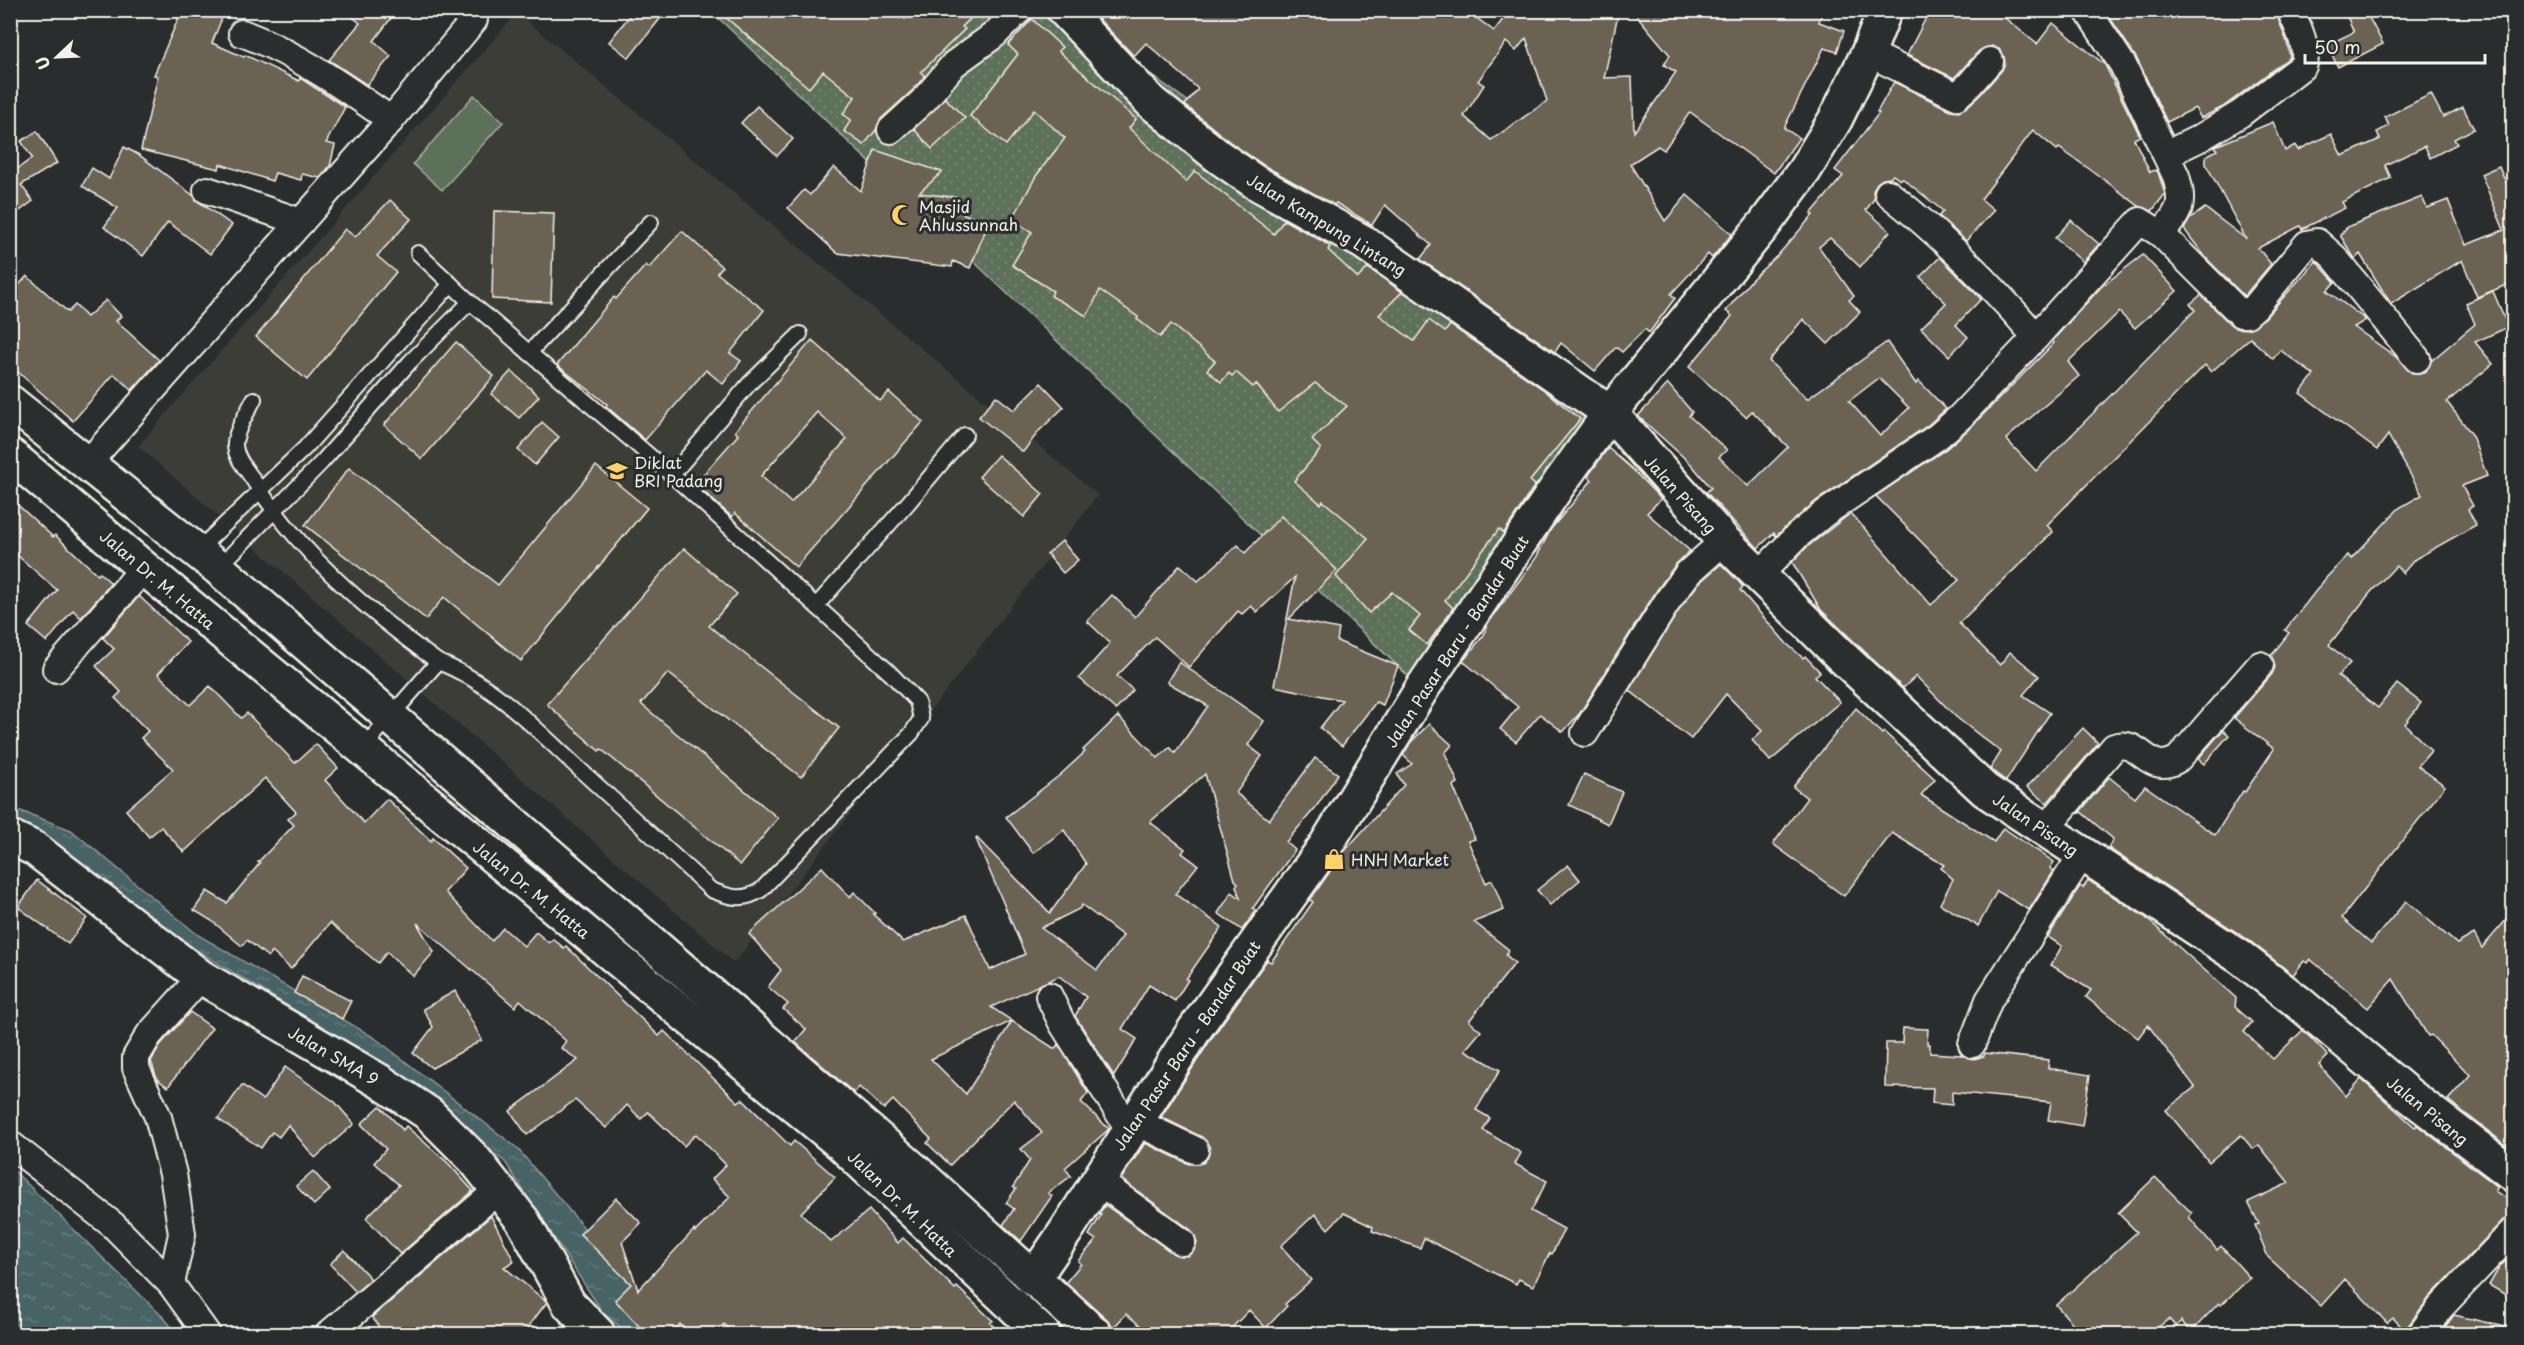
<svg xmlns="http://www.w3.org/2000/svg" width="2524" height="1345" viewBox="0 0 2524 1345" font-family="'Playpen Sans',sans-serif">
<defs>
<pattern id="park-dots" width="8" height="8" patternUnits="userSpaceOnUse" patternTransform="scale(1.5)"><rect width="8" height="8" fill="#5d705a"/><path d="M2 2h.1M6 6h.1" fill="none" stroke="#758572" stroke-width="1.8" stroke-linecap="round"/></pattern>
<pattern id="water-ripples" width="26" height="14" patternUnits="userSpaceOnUse" patternTransform="scale(1.5)"><rect width="26" height="14" fill="#466466"/><path d="M2 4q2-2 4 0t4 0M15 11q2-2 4 0t4 0" fill="none" stroke="#617b7c"/></pattern>
</defs>
<rect width="100%" height="100%" fill="#2a2d2e"/>
<filter id="ink" filterUnits="userSpaceOnUse"><feTurbulence type="fractalNoise" baseFrequency=".0167" numOctaves="2"/><feDisplacementMap in="SourceGraphic" scale="12" xChannelSelector="R" yChannelSelector="G"/><feConvolveMatrix kernelMatrix="1 2 1 2 8 2 1 2 1" color-interpolation-filters="sRGB"/></filter>
<g filter="url(#ink)">
<!-- built -->
<polygon fill="#3d3d39" points="517,13 1098,495 734,963 138,446"/>
<!-- park -->
<polygon fill="url(#park-dots)" stroke="#a8b0a1" stroke-width="1.5" points="711,11 1063,11 1620,414 1423,690"/>
<!-- garden -->
<polygon fill="#5d705a" stroke="#a8b0a1" stroke-width="1.5" points="474,95 503,122 442,190 413,164"/>
<!-- water -->
<g fill="url(#water-ripples)" stroke="#8c9c9a" stroke-width="1.5">
<polygon points="10,807 71,830 198,935 375,1038 517,1148 673,1334 629,1334 603,1313 505,1162 373,1058 190,946 65,853 11,826"/>
<polygon points="11,1168 165,1319 177,1334 11,1334"/>
</g>
<!-- building -->
<g fill="#6a6252" stroke="#f4f1e8" stroke-width="1.5" fill-rule="evenodd">
<polygon points="182,10 205,10 222,18 212,43 244,57 245,55 299,81 300,78 345,107 326,143 335,145 330,166 320,178 302,174 301,180 275,173 272,181 220,164 219,169 141,150 158,76 154,75"/>
<polygon points="344,10 397,10 374,41 391,56 367,85 329,60 360,23"/>
<polygon points="634,10 667,10 629,58 609,42"/>
<polygon points="717,10 896,10 905,19 914,10 979,10 962,27 965,29 921,72 925,76 914,89 881,119 876,130 864,145 844,131 851,120 843,114 855,97 823,71 809,88"/>
<path d="M1090 10H1466L1494 31 1510 10H1619L1604 78 1632 77 1634 132 1676 72 1664 65 1670 55 1632 10H1823L1819 22 1844 31 1837 52 1824 48 1784 128 1799 138 1774 173 1690 112 1664 150 1658 146 1630 164 1665 221 1687 195 1732 234 1712 258 1708 254 1671 294 1675 298 1649 333 1645 329 1622 352 1616 347 1595 371 1561 343 1555 352 1420 259 1431 245 1385 205 1372 225 1336 203 1334 205 1265 166 1230 142 1185 105 1198 89 1146 43 1134 56ZM1526 38 1547 101 1491 140 1464 116 1484 85 1478 81 1506 42 1516 51Z"/>
<path d="M1930 10H1995L2037 44 2053 23 2105 65 2140 136 2134 139 2150 172 2155 170 2158 172 2165 194 2152 211 2139 206 2095 173 2059 148 2057 150 2033 130 1981 199 1994 210 1966 241 1939 216 1943 211 1902 178 1900 180 1893 175 1890 178 1883 179 1877 183 1873 191 1874 199 1866 210 1890 231 1860 267 1830 238 1819 247 1854 296 1849 300 1860 312 1828 344 1803 319 1769 361 1807 399 1887 342 1916 384 1919 381 1946 409 1928 425 1816 501 1776 536 1774 533 1758 548 1706 492 1711 488 1691 464 1638 416 1668 384 1692 412 1689 416 1727 450 1719 457 1748 486 1788 447 1752 411 1746 417 1689 367 1732 316 1726 311 1752 279 1778 255 1813 215 1811 214 1843 176 1835 170 1879 113 1877 112 1894 82 1950 110 1959 111 1967 107 1979 96 2002 70 2005 63 2004 56 1999 49 1992 46 1979 51 1954 78 1907 55ZM1879 378 1909 408 1880 436 1849 401Z"/>
<polygon points="2105,10 2275,10 2287,42 2290,57 2223,107 2201,118 2195,108 2167,122 2137,59"/>
<polygon points="2344,10 2365,10 2383,44 2338,67 2327,45 2354,32"/>
<polygon points="1032,19 1062,47 1058,51 1136,119 1129,128 1186,182 1195,171 1274,234 1284,220 1322,241 1330,247 1328,250 1358,278 1368,268 1402,292 1379,315 1414,341 1429,320 1445,332 1450,325 1544,390 1580,419 1530,481 1535,485 1504,533 1499,529 1445,600 1453,608 1427,645 1409,630 1420,616 1392,592 1369,613 1336,576 1368,538 1323,501 1321,504 1294,481 1321,449 1312,440 1347,406 1315,383 1278,412 1256,384 1253,387 1236,372 1232,376 1229,373 1221,382 1207,370 1215,361 1171,324 1160,337 1137,319 1138,317 1100,290 1087,316 1051,296 1053,291 1012,265 1032,232 1012,220 1036,176 1065,138 1034,110 1006,145 970,116 1018,54 1008,45"/>
<polygon points="2431,94 2443,117 2463,107 2474,129 2454,139 2457,144 2430,158 2425,146 2385,165 2391,178 2342,202 2345,208 2302,229 2300,226 2258,248 2271,264 2244,296 2206,258 2184,229 2190,219 2205,208 2246,239 2206,164 2206,156 2217,150 2215,146 2218,145 2273,122 2285,151 2295,145 2298,150 2331,134 2342,156 2380,139 2377,132 2389,126 2385,117"/>
<polygon points="945,98 965,118 932,149 914,129"/>
<polygon points="757,106 793,139 777,156 741,123"/>
<polygon points="37,131 57,163 21,185 33,201 10,218 10,171 12,173 32,158 21,141"/>
<polygon points="124,147 139,155 194,196 196,200 232,225 210,254 168,222 143,256 104,227 118,208 82,186 92,168 109,179"/>
<polygon points="875,150 942,172 919,193 960,198 959,212 988,224 970,268 953,261 952,267 837,253 788,208 804,190 810,195 834,167 861,191"/>
<polygon points="2499,166 2514,201 2514,282 2477,297 2462,260 2391,304 2360,254 2355,259 2340,235 2347,227 2422,197 2427,208 2448,200 2466,245 2504,230 2481,174"/>
<polygon points="390,200 411,219 377,256 396,272 307,380 256,337 345,229 355,237"/>
<polygon points="494,211 554,213 551,302 492,299"/>
<polygon points="2071,220 2099,244 2083,262 2055,238"/>
<polygon points="682,231 722,267 717,273 764,310 730,353 741,361 723,384 706,370 645,440 606,406 607,404 557,365 614,297 616,299 646,265 649,268"/>
<polygon points="2143,255 2177,291 2135,328 2119,312 2068,362 2079,376 2006,439 2036,471 2195,310 2190,304 2201,295 2231,325 2236,328 2248,329 2265,318 2316,261 2335,282 2327,291 2366,320 2354,327 2396,357 2412,373 2426,371 2431,361 2475,324 2466,303 2493,291 2508,327 2475,342 2493,364 2447,402 2471,433 2487,476 2462,486 2473,506 2468,509 2476,525 2415,559 2403,573 2396,566 2370,593 2329,645 2350,663 2338,676 2378,708 2397,684 2421,703 2405,724 2431,751 2418,766 2445,786 2342,918 2371,943 2406,901 2457,944 2474,934 2482,948 2514,911 2514,1151 2448,1100 2470,1075 2431,1035 2428,1036 2393,979 2368,1008 2310,959 2307,963 2304,961 2293,975 2250,941 2108,848 2113,839 2081,812 2078,814 2109,777 2135,798 2145,786 2215,835 2243,791 2245,792 2274,749 2234,718 2272,674 2275,667 2271,656 2289,633 2285,630 2326,578 2348,555 2351,559 2399,508 2422,495 2388,435 2377,450 2300,393 2314,375 2280,350 2273,359 2250,338 2211,372 2205,365 2047,525 2053,532 1959,623 2000,665 2010,652 2039,676 2023,695 2050,713 2006,781 1990,769 2001,752 1956,717 1916,676 1903,688 1821,610 1792,562 1807,547 1851,513 1931,605 1959,580 1876,496 1946,449 1969,429 2054,343 2052,341 2101,287"/>
<polygon points="1940,257 1981,299 1956,325 1968,337 1949,356 1921,328 1946,303 1920,277"/>
<polygon points="27,276 68,312 75,305 87,317 106,300 121,316 116,321 159,360 132,390 114,374 73,421 10,365 10,295"/>
<path d="M812 340 880 401 889 392 923 422 796 567 735 513 732 517 695 484 738 435 735 431ZM817 412 847 439 791 503 761 476Z"/>
<polygon points="456,342 494,376 422,459 384,425"/>
<polygon points="511,371 539,396 519,418 491,394"/>
<polygon points="1041,383 1064,407 1039,431 1023,452 979,417 996,396 1014,410"/>
<polygon points="542,422 559,437 535,465 518,450"/>
<polygon points="1608,448 1631,468 1661,499 1647,513 1690,551 1676,564 1657,590 1580,713 1563,732 1540,714 1516,742 1500,729 1518,707 1463,661 1484,635 1488,623 1536,558 1551,529 1592,480 1588,476"/>
<polygon points="998,455 1043,494 1024,517 979,477"/>
<polygon points="596,466 647,508 521,661 444,597 426,619 305,525 349,468 498,585"/>
<polygon points="10,498 53,537 55,535 98,575 100,573 111,583 81,618 73,610 47,642 28,626 57,590 10,549"/>
<polygon points="1281,516 1337,570 1289,619 1339,629 1337,641 1398,666 1383,705 1376,702 1342,746 1320,728 1342,700 1274,686 1295,577 1257,612 1251,606 1242,614 1238,611 1189,667 1155,637 1117,676 1133,690 1116,710 1079,678 1110,643 1087,621 1112,595 1135,617 1180,565 1198,581 1238,545 1245,553"/>
<polygon points="1062,541 1078,560 1063,573 1047,554"/>
<polygon points="684,548 737,594 709,626 839,728 801,777 668,673 641,704 778,818 740,865 601,749 599,751 547,704"/>
<polygon points="1721,564 1739,582 1743,587 1740,590 1787,644 1803,658 1805,656 1820,672 1815,676 1840,702 1770,761 1752,740 1762,731 1726,694 1691,739 1629,690 1681,607 1699,583"/>
<polygon points="139,596 188,642 158,674 190,705 210,686 241,718 247,713 295,763 316,744 338,768 325,780 364,823 387,799 431,841 433,838 466,868 445,892 492,941 503,928 524,946 536,932 549,943 553,939 564,948 566,946 659,1036 664,1031 738,1102 742,1099 790,1146 794,1141 835,1177 801,1213 831,1242 869,1210 898,1243 903,1238 955,1289 957,1287 993,1321 990,1323 1002,1335 734,1335 724,1324 713,1335 691,1335 680,1324 671,1335 647,1335 615,1300 631,1284 580,1234 616,1198 641,1223 622,1242 638,1290 694,1230 695,1232 730,1197 712,1179 726,1165 696,1134 684,1146 648,1112 641,1119 627,1105 606,1128 575,1100 527,1135 510,1111 578,1060 561,1048 566,1041 520,1000 515,1007 417,923 434,952 413,976 387,952 378,963 330,923 291,969 272,952 268,957 247,940 242,946 212,921 194,910 207,891 227,903 260,863 258,862 294,825 288,819 296,812 265,778 184,852 161,827 149,837 126,810 173,769 141,738 148,731 115,698 121,692 96,666 114,649 103,638"/>
<path d="M1179 662 1264 721 1248 745 1262 756 1236 793 1269 820 1315 758 1338 774 1316 807 1286 842 1295 850 1253 908 1256 911 1242 930 1218 913 1232 892 1240 898 1236 886 1238 883 1235 880 1205 774 1150 822 1185 849 1182 853 1198 865 1175 894 1222 927 1186 979 1188 980 1175 1001 1149 985 1122 1029 1137 1039 1114 1076 1075 1016 1086 997 1059 976 991 1007 1012 1021 931 1059 966 1094 1012 1021 1055 1049 1058 1044 1088 1093 1081 1102 1109 1129 1065 1168 1071 1176 1048 1193 1052 1196 1021 1241 1003 1225 1014 1209 1006 1203 1016 1189 1013 1187 1030 1160 1021 1149 1042 1133 1014 1100 950 1165 927 1143 931 1139 893 1100 884 1109 859 1087 854 1093 795 1042 806 1029 783 1009 788 1004 768 987 781 970 749 934 822 867 850 897 854 892 875 913 873 914 903 942 966 915 990 970 1025 954 976 839 977 838 1050 913 1086 864 1064 830 1033 853 1006 817 1060 775 1085 752 1083 750 1118 716 1158 758 1170 747 1175 753 1208 706 1167 682ZM1082 905 1123 936 1097 970 1041 928 1079 909Z"/>
<polygon points="1856,708 1882,734 1884,732 1935,779 1921,795 1994,842 2003,828 2054,862 2050,868 2054,871 2029,910 1997,891 1978,926 1940,904 1953,879 1941,868 1944,865 1892,833 1844,896 1773,844 1807,798 1793,787"/>
<polygon points="1429,724 1452,745 1445,753 1458,783 1453,786 1475,839 1468,841 1486,883 1492,880 1504,910 1474,922 1509,950 1506,955 1515,963 1469,1021 1481,1031 1465,1050 1500,1070 1476,1110 1490,1118 1483,1130 1521,1153 1515,1164 1547,1181 1531,1211 1564,1229 1552,1254 1550,1253 1533,1286 1519,1279 1516,1284 1424,1238 1420,1248 1372,1231 1373,1227 1344,1213 1328,1229 1315,1214 1281,1246 1311,1280 1285,1304 1287,1306 1266,1328 1249,1310 1225,1335 1152,1335 1126,1314 1113,1328 1108,1320 1066,1282 1081,1264 1078,1261 1096,1240 1089,1235 1101,1215 1099,1214 1105,1205 1174,1254 1188,1256 1194,1250 1197,1243 1191,1230 1121,1179 1145,1143 1189,1164 1203,1163 1208,1157 1210,1148 1202,1137 1161,1117 1211,1039 1267,960 1271,962 1313,902 1310,900 1342,854 1404,785 1397,774 1412,764 1403,755 1411,742"/>
<polygon points="2083,728 2098,743 2047,803 2027,787"/>
<polygon points="2223,730 2229,735 2204,764 2198,759"/>
<polygon points="1584,774 1622,792 1608,824 1569,805"/>
<polygon points="1568,865 1580,880 1550,905 1537,890"/>
<polygon points="37,880 87,918 68,944 18,907"/>
<polygon points="2088,880 2145,917 2236,998 2235,1007 2252,1022 2244,1032 2273,1059 2303,1030 2328,1056 2319,1065 2346,1096 2361,1079 2415,1127 2417,1125 2498,1187 2495,1191 2514,1204 2514,1215 2503,1220 2429,1298 2405,1330 2393,1318 2387,1323 2345,1279 2321,1306 2268,1257 2255,1225 2259,1224 2248,1202 2289,1183 2259,1145 2253,1149 2241,1135 2209,1162 2166,1110 2195,1087 2148,1025 2138,1038 2086,997 2091,990 2051,965 2062,946 2048,937 2080,886 2083,888"/>
<polygon points="302,976 351,1001 342,1019 294,993"/>
<polygon points="455,991 482,1040 432,1068 413,1053 433,1027 423,1009"/>
<polygon points="190,1012 212,1028 168,1087 157,1079 151,1061 161,1044"/>
<polygon points="1903,1028 1928,1029 1927,1044 1930,1044 1930,1053 1962,1055 1974,1059 1984,1056 1985,1053 2049,1060 2048,1068 2090,1075 2082,1126 2048,1120 2051,1102 1952,1092 1952,1105 1932,1103 1933,1088 1885,1087 1886,1043 1902,1043"/>
<polygon points="285,1067 335,1102 354,1124 315,1158 288,1125 279,1137 272,1132 261,1148 218,1119 242,1085 263,1100"/>
<polygon points="380,1106 403,1130 406,1126 449,1164 473,1191 400,1254 366,1218 399,1185 374,1163 386,1149 361,1124"/>
<polygon points="313,1171 330,1190 314,1205 296,1186"/>
<polygon points="2155,1177 2192,1213 2189,1217 2217,1250 2221,1246 2250,1278 2221,1305 2219,1303 2191,1332 2181,1321 2176,1327 2169,1319 2148,1335 2083,1335 2056,1305 2137,1232 2118,1213"/>
<polygon points="491,1216 514,1261 504,1267 547,1302 522,1335 385,1335 372,1317"/>
<polygon points="344,1250 371,1279 356,1292 330,1264"/>
<polygon points="2514,1252 2514,1300 2489,1285 2499,1268"/>
<polygon points="2454,1315 2506,1327 2505,1335 2439,1335"/>
</g>
<g fill="none" stroke-linecap="round" stroke-linejoin="round">
<defs>
<g id="service">
<polyline points="529,353 651,222"/>
<path d="M254 399C248 412 234 432 235 446 236 458 245 468 252 478 298 552 367 611 438 662"/>
<polyline points="672,475 749,384 800,334"/>
<polyline points="197,551 305,448 451,284"/>
<polyline points="218,568 322,462 410,362 470,302"/>
<polyline points="816,606 908,503 965,435"/>
<path d="M362 749 438 662C491 682 534 727 576 766 621 807 666 848 711 890 729 897 743 902 761 890L911 734 921 719 917 701 890 673 672 475 470 302 418 253"/>
</g>
<g id="minor">
<path d="M2087 10 2123 65 2176 176C2184 205 2181 210 2161 234L2241 314H2247L2255 307 2307 244 2317 242 2334 257 2417 359"/>
<path d="M242 33C296 53 344 87 391 120"/>
<polyline points="1868,53 1957,96 1969,85 1990,61"/>
<polyline points="891,130 925,99 954,64 994,35 1019,10"/>
<path d="M2167 154 2200 138 2240 114 2303 66C2310 51 2297 24 2290 10"/>
<polyline points="207,190 301,222"/>
<polyline points="2036,337 2140,221 2161,234"/>
<polyline points="87,464 391,120 474,20 474,10"/>
<path d="M1759 575 1797 536 1825 513 1937 437 1959 418 2036 337C1991 284 1942 236 1888 193"/>
<polyline points="56,669 144,568"/>
<polyline points="1585,733 1669,599 1688,573 1724,541"/>
<path d="M2045 830 2114 747C2141 737 2148 778 2178 759L2260 665"/>
<polyline points="1049,996 1062,1023 1129,1129"/>
<polyline points="1972,1044 1989,1000 2082,855"/>
<polyline points="1134,1121 1195,1150"/>
<polyline points="10,1144 113,1225 171,1284 207,1334"/>
<polyline points="1097,1180 1182,1242"/>
<polyline points="171,1284 182,1234 173,1174 158,1117 136,1068 136,1057 149,1035 201,977"/>
<polyline points="329,1334 498,1190"/>
<polyline points="2421,1334 2440,1308 2514,1230"/>
</g>
<g id="tertiary">
<polyline points="1064,10 1151,102 1219,157 1255,182 1363,242 1610,413 1724,541 1841,656 1985,790 2240,957 2298,1002 2410,1096 2514,1175"/>
<polyline points="10,837 35,849 201,977 381,1082 429,1114 474,1159 523,1221 569,1304 598,1334"/>
<polyline points="1033,1279 1066,1231 1195,1029 1326,845 1423,687 1559,484 1610,413 1763,226 1804,171 1835,120 1868,53 1885,10"/>
</g>
<g id="secondary">
<polyline points="10,402 218,568 918,1173 1095,1334"/>
<polyline points="10,455 144,568 840,1143 1043,1334"/>
</g>
</defs>
<!-- service casing -->
<use href="#service" stroke="#f4f1e8" stroke-width="18"/>
<!-- minor casing -->
<use href="#minor" stroke="#f4f1e8" stroke-width="30"/>
<!-- tertiary casing -->
<use href="#tertiary" stroke="#f4f1e8" stroke-width="38"/>
<!-- secondary casing -->
<use href="#secondary" stroke="#f4f1e8" stroke-width="38"/>
<!-- service -->
<use href="#service" stroke="#2a2d2e" stroke-width="14"/>
<!-- minor -->
<use href="#minor" stroke="#2a2d2e" stroke-width="26"/>
<!-- tertiary -->
<use href="#tertiary" stroke="#2a2d2e" stroke-width="33"/>
<!-- secondary -->
<use href="#secondary" stroke="#2a2d2e" stroke-width="33"/>
</g>
</g>
<!-- icons -->
<defs>
<symbol id="mosque-bare" viewBox="-9 -9 18 18"><path d="M3.5-4.9A6 6 0 1 0 3.5 4.9A5 5 0 1 1 3.5-4.9Z" fill="#ffd166" stroke="#2a2d2e" stroke-width="2.5" paint-order="stroke"/></symbol>
<symbol id="school-bare" viewBox="-9 -9 18 18"><path d="M0-5L7-2L0 1L-7-2ZM-4 1L0 2.5L4 1V4Q0 6-4 4Z" fill="#ffd166" stroke="#2a2d2e" stroke-width="2.5" paint-order="stroke"/></symbol>
<symbol id="shop-bare" viewBox="-9 -9 18 18"><path d="M-5-2.5h2.3a2.7 3.5 0 0 1 5.4 0H5L5.5 6h-11ZM-1.5-2.5h3a1.5 2.3 0 0 0-3 0Z" fill="#ffd166" stroke="#2a2d2e" stroke-width="2.5" paint-order="stroke"/></symbol>
</defs>
<g fill-rule="evenodd">
<use href="#mosque-bare" x="887" y="200" width="30" height="30"/>
<use href="#school-bare" x="602" y="456" width="30" height="30"/>
<use href="#shop-bare" x="1319" y="844" width="30" height="30"/>
</g>
<g text-anchor="middle" dominant-baseline="central" stroke-width="6" stroke-linejoin="round" paint-order="stroke">
<!-- poi labels -->
<g font-size="16" fill="#f4f1e8" stroke="#2a2d2e" text-anchor="start">
<text x="919" y="206">Masjid<tspan x="919" dy="18">Ahlussunnah</tspan></text>
<text x="634" y="462">Diklat<tspan x="634" dy="18">BRI Padang</tspan></text>
<text x="1351" y="859">HNH Market</text>
</g>
<!-- street labels -->
<g font-size="16" fill="#f4f1e8" stroke="#2a2d2e">
<text transform="translate(1327 224) rotate(31)">Jalan Kampung Lintang</text>
<text transform="translate(1681 494) rotate(48)">Jalan Pisang</text>
<text transform="translate(158 579) rotate(40)">Jalan Dr. M. Hatta</text>
<text transform="translate(1456 641) rotate(-57)">Jalan Pasar Baru - Bandar Buat</text>
<text transform="translate(2036 824) rotate(34)">Jalan Pisang</text>
<text transform="translate(532 889) rotate(39)">Jalan Dr. M. Hatta</text>
<text transform="translate(1186 1045) rotate(-56)">Jalan Pasar Baru - Bandar Buat</text>
<text transform="translate(334 1055) rotate(30)">Jalan SMA 9</text>
<text transform="translate(2428 1110) rotate(39)">Jalan Pisang</text>
<text transform="translate(903 1203) rotate(44)">Jalan Dr. M. Hatta</text>
</g>
</g>
<!-- margin -->
<rect width="2524" height="1345" fill="none" stroke="#2a2d2e" stroke-width="36"/>
<rect x="18" y="18" width="2488" height="1309" fill="none" stroke="#f4f1e8" stroke-width="2" filter="url(#ink)"/>
<!-- north arrow -->
<g transform="translate(57 57) rotate(247)" stroke="#2a2d2e" stroke-width="4.5" paint-order="stroke">
<path d="M0-4.5L10 22L0 15L-10 22Z" fill="#f4f1e8"/>
<text y="-9" font-size="16" font-weight="bold" text-anchor="middle" fill="#f4f1e8">U</text>
</g>
<!-- scale -->
<path d="M2305 54v9h180v-9" fill="none" stroke="#f4f1e8" stroke-width="3"/>
<text x="2314" y="54" font-size="18" fill="#f4f1e8" stroke="#2a2d2e" stroke-width="4.5" paint-order="stroke">50 m</text>
</svg>
